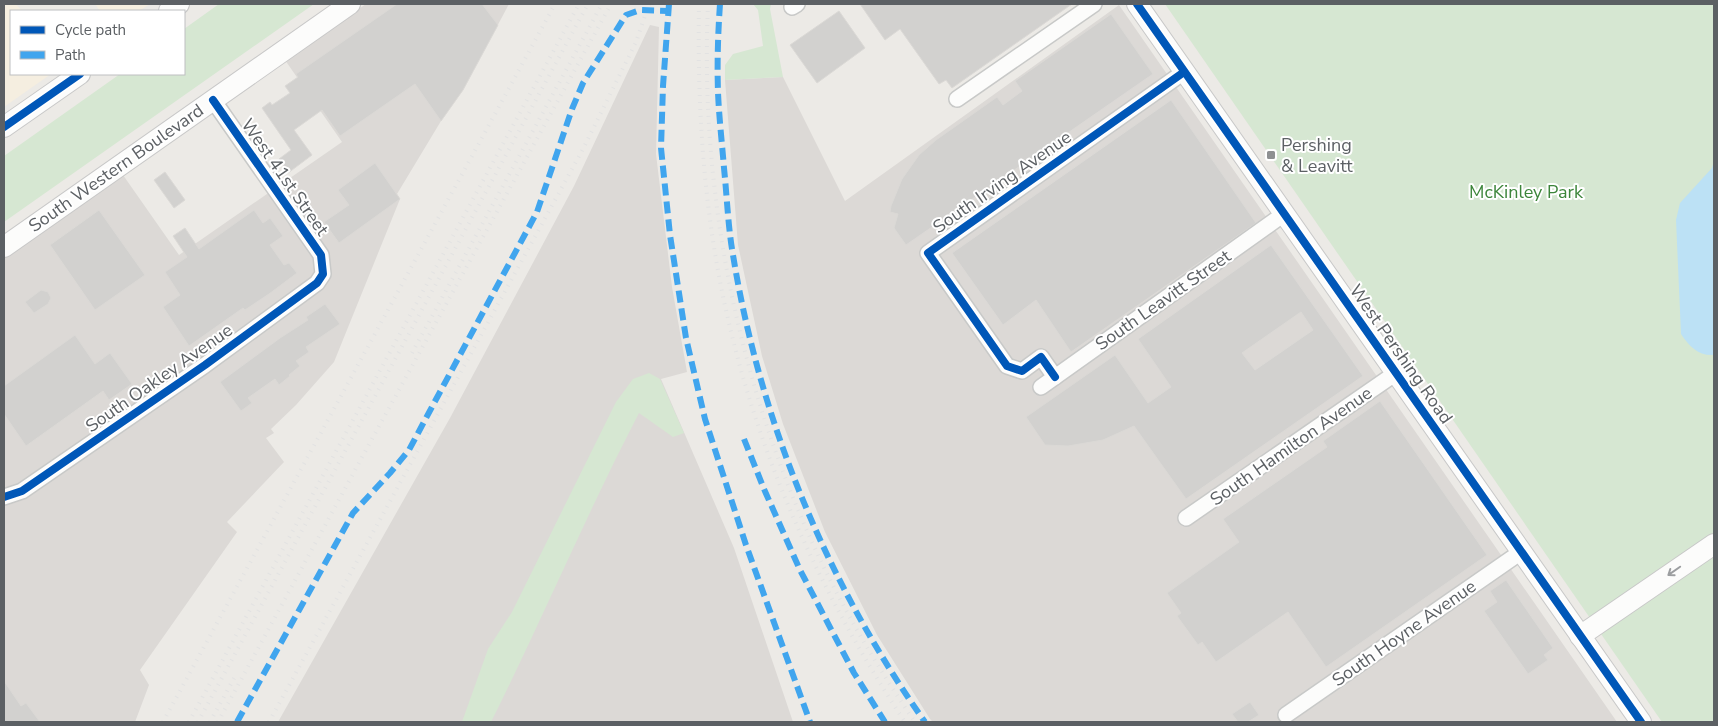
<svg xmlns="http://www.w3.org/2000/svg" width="1718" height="726" viewBox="0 0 1718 726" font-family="'Nunito Sans',sans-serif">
<rect width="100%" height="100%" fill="#eceae6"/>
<!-- commercial -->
<g fill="#f5eee0">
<polygon points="4,4 16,4 22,11 11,11 11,74 51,74 4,107"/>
<polygon points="95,4 150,4 139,11 100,11"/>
</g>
<!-- industrial -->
<g fill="#dcd9d6">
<polygon points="366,4 509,4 463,90 441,121 397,194 400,199 334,362 296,405 271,429 274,433 266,438 284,462 227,522 237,532 140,670 149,685 135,722 4,722 4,258 123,175 179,255 342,142 285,60"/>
<polygon points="1119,5 1617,722 933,722 930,719 877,635 825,532 783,424 762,356 738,245 725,80 783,77 845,201"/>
<polygon points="650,25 659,27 656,154 672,287 687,372 661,379 734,548 793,722 278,722 450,418 574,186"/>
</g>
<!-- green -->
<g fill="#d6e7d2">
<polygon points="219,4 314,4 4,222 4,156 120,74 184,74 184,29"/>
<polygon points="753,4 771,4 770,9 783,77 725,80 725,65 733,54 763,46 758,10"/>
<polygon points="1165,4 1714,4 1714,722 1662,722"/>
<path d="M649 373 660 379 684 433 673 437 639 413C586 515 542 620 491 722H462L488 649 512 612 616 402 633 379Z"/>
</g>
<!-- water -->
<path fill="#bce1f5" d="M1714 161V355C1698 356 1689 346 1681 334L1676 220 1680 203 1712 168Z"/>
<!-- building -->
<g fill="#d2d1cf" stroke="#dbd9d6" fill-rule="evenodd">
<polygon points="397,4 482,4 498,25 463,90 441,121 415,84 340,136 322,110 294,130 312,155 288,173 279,159 291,150 262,108 270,102 272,105 290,93 285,86 298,77 296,74"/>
<polygon points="860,4 1072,4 952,88 946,80 939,84 900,29 885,40"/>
<polygon points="839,11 865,48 817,83 790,45"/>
<polygon points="1111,14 1153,74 906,245 894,228 898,214 890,212 891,206 902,179 919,155 936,140 997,97 1003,105 1022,91 1015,81"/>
<polygon points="1171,100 1256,223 1071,352 1036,300 1003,325 952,253"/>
<polygon points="375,163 400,199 339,243 324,222 349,205 338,190"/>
<polygon points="165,172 185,200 174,208 154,180"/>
<polygon points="99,210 145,275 95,310 50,245"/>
<polygon points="254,210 263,223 270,218 283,236 270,245 284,265 289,263 297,273 269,294 245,310 243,308 189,346 163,307 180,295 165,272 187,257 173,236 185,228 199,249"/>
<path d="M1271 245 1363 376 1186 499 1134 426 1103 440 1068 446 1045 445 1026 417 1115 355 1148 403 1171 387 1138 339ZM1301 312 1313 330 1255 370 1242 353Z"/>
<polygon points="41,290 48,292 51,298 48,304 34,313 25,302"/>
<polygon points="325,304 340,324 306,347 309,352 296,361 300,366 289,375 290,376 279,385 275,379 248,398 252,403 241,411 220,382 280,338 308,320 306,317"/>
<polygon points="75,335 95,364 110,353 132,384 109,400 103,391 26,446 4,414 4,386"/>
<polygon points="1380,401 1487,555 1326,667 1288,612 1216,662 1202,642 1198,645 1177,616 1181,613 1167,593 1239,542 1223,519 1327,447 1323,441"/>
<polygon points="1506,580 1553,648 1544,655 1548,660 1528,674 1484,611 1497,602 1490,591"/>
<polygon points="4,681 21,706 26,703 40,722 4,722"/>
<polygon points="1250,702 1259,715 1248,722 1238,722 1232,714"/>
</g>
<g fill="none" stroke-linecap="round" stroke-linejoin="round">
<defs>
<g id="street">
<polyline points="792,7 797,4"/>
<polyline points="957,99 1094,4"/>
<polyline points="1055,377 1041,357 1022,371 1007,366 928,253 1184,72"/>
<polyline points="1041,387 1284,214"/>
<polyline points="4,497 22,491 205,365 317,283 323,274 321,255 213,100"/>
<polyline points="1186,518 1396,373"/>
<polyline points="1286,715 1521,552"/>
</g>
<g id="secondary">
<polyline points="1137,4 1641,722"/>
<polyline points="169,11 179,4"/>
<polyline points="4,127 80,74"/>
<polyline points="4,247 350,4"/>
<polyline points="1580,636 1714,544"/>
</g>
</defs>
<!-- street casing -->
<use href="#street" stroke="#c8c9c8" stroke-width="18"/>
<!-- secondary casing -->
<use href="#secondary" stroke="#c8c8c8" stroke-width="22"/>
<!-- street -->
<use href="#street" stroke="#fcfcfb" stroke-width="15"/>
<!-- secondary -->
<use href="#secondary" stroke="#fcfcfb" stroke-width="20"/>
<!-- rail -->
<g stroke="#e2e2e2" stroke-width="4" stroke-dasharray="1 6" stroke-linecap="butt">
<path d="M699 4C697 109 704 216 728 319 761 463 823 599 905 722"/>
<path d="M708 4C700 181 734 363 805 526 834 594 873 661 915 722"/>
<polyline points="412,353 602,4"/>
<polyline points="163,722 555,4"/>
<polyline points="189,722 579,4"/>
<polyline points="198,722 588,4"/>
<polyline points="210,722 237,673"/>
<polyline points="218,722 372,439 611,4"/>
<polyline points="269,722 583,149 636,42 649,4"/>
</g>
<!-- quiet -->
<g stroke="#40a5ee" stroke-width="6" stroke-dasharray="12 6" stroke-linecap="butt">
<polyline points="669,4 663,86 661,148 670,235 686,338 705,419 746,545 810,722"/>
<path d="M720 4C718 33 717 62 718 92 719 117 722 143 724 168 727 197 728 227 733 255 760 422 828 585 925 722"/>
<polyline points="744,439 764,489 800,570 854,673 885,722"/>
<polyline points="237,722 353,513 390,473 409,450 433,405 537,212 572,109 583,83 626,15 640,10 668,11"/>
</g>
<defs>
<g id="cycleway">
<polyline points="1137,4 1641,722"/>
<polyline points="4,127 80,74"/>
<polyline points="1055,377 1041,357 1022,371 1007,366 928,253 1184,72"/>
<polyline points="4,497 22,491 205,365 317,283 323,274 321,255 213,100"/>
</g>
</defs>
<!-- cycleway casing -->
<use href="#cycleway" stroke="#fff" stroke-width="11"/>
<!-- cycleway -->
<use href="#cycleway" stroke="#0057b8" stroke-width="8"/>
</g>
<!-- one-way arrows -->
<defs><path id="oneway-shaft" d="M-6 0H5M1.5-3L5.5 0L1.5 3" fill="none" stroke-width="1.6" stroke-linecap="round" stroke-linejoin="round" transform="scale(1.25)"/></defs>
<use stroke="#9c9ea0" href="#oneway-shaft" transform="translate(1674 571) rotate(145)"/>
<!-- markers -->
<rect fill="#8e9092" stroke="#fff" stroke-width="2" x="1266" y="150" width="10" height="10" rx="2.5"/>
<g text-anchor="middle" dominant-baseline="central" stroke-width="4" stroke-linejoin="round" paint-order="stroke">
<!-- poi labels -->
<g font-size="18" fill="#5c6064" stroke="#fff" text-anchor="start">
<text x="1281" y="145">Pershing<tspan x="1281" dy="21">&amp; Leavitt</tspan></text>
</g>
<!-- street labels -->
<g font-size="18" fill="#5c6064" stroke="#fff">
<text transform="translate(116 168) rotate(-35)">South Western Boulevard</text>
<text transform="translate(285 177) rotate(55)">West 41st Street</text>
<text transform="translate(1002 182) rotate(-35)">South Irving Avenue</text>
<text transform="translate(1163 300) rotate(-35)">South Leavitt Street</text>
<text transform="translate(1401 354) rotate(55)">West Pershing Road</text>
<text transform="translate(159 378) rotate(-35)">South Oakley Avenue</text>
<text transform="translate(1291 446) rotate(-35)">South Hamilton Avenue</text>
<text transform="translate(1404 633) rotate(-35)">South Hoyne Avenue</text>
</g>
<!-- park labels -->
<g font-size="18" fill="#3c853a" stroke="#fff">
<text x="1526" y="192">McKinley Park</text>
</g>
</g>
<!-- border -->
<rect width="1718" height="726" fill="none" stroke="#5c6064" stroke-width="10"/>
<!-- legend -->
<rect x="10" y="10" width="175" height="65" fill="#ffffff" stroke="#bebfc1"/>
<rect x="20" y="26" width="25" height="8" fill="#0057b8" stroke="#bebfc1"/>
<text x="55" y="35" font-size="15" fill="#5c6064">Cycle path</text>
<rect x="20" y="51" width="25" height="8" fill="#40a5ee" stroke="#bebfc1"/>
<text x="55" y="60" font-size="15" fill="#5c6064">Path</text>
</svg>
